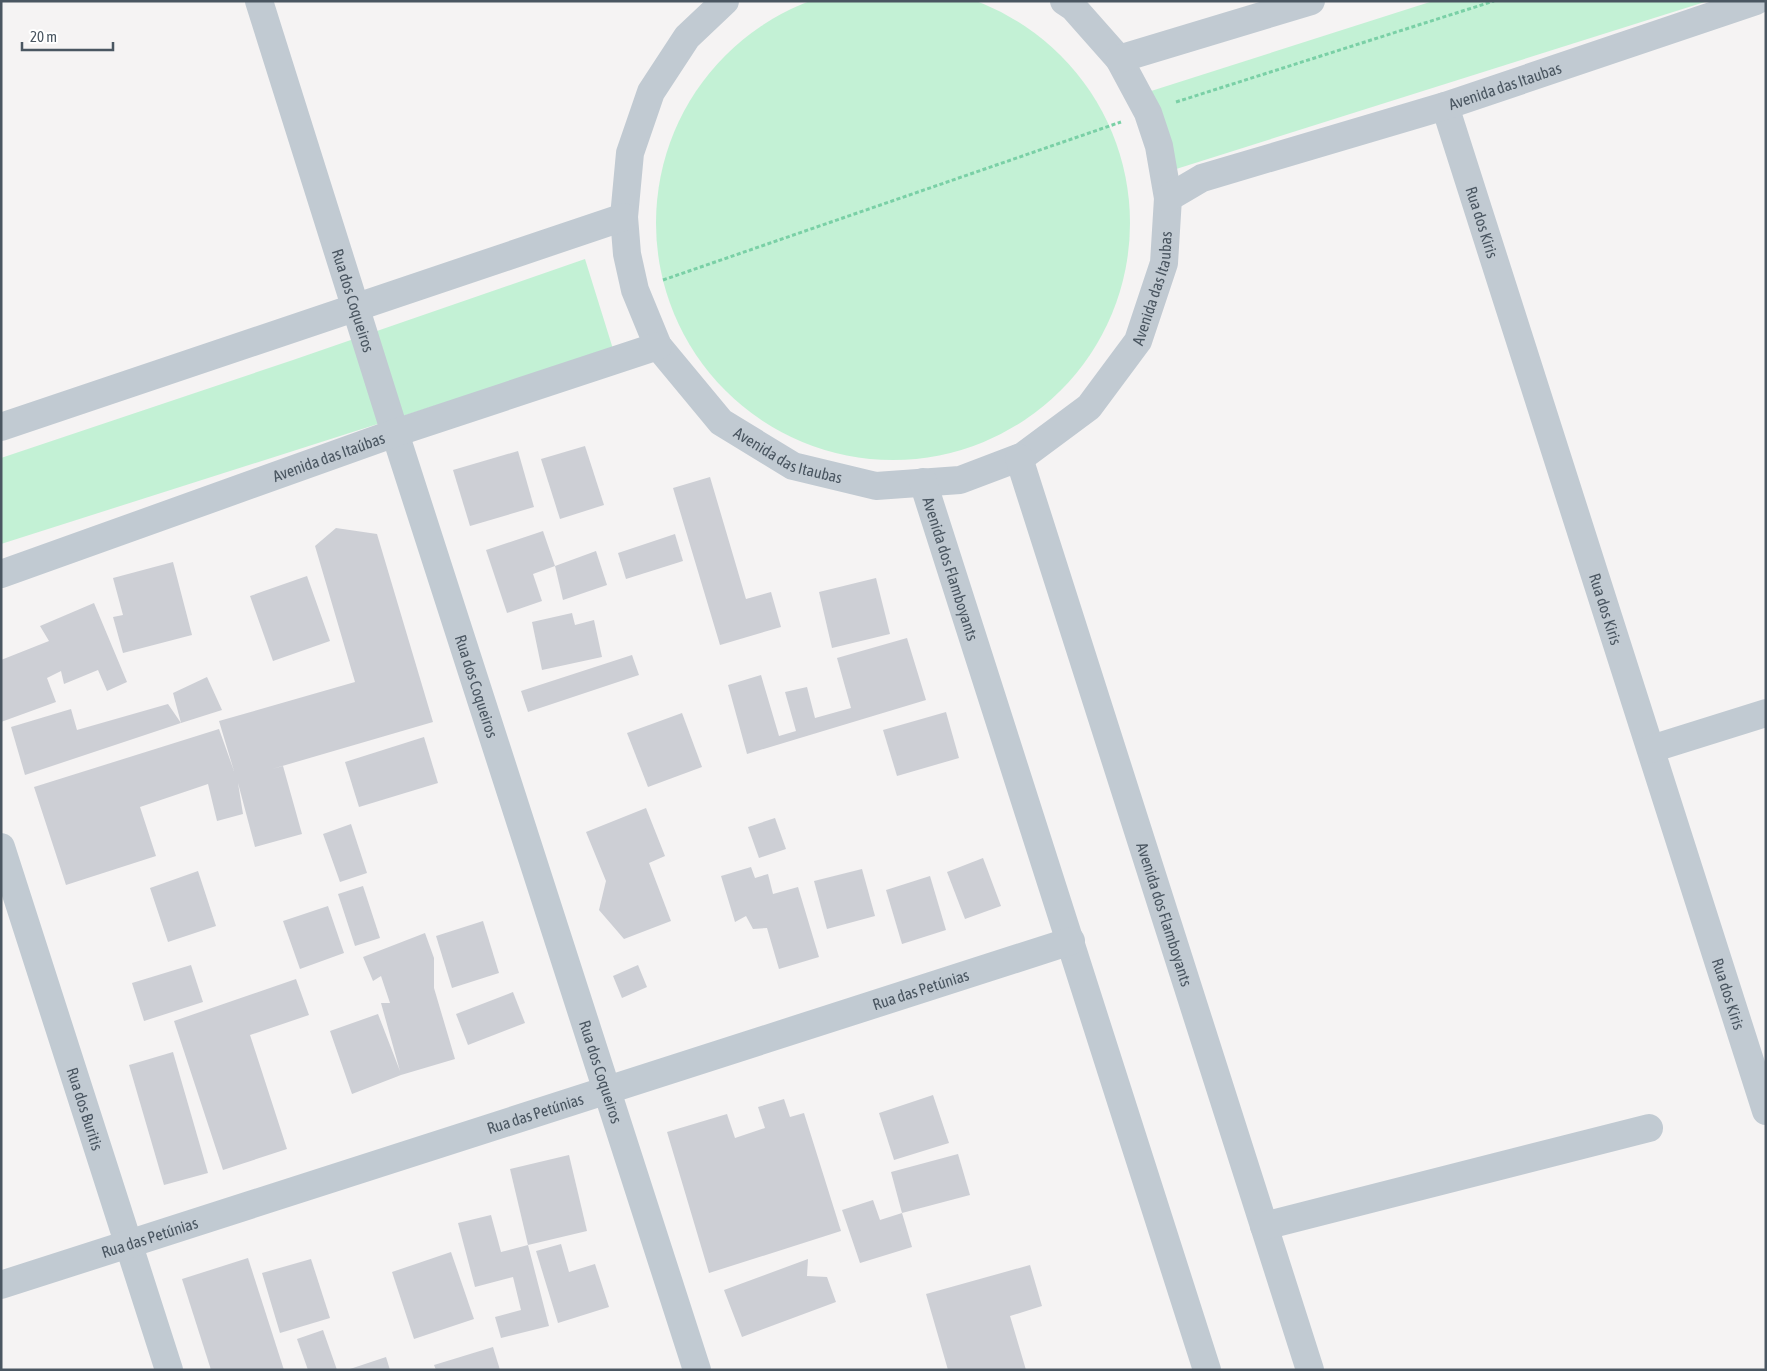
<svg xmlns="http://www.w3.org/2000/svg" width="1767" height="1371" viewBox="0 0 1767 1371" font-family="'Asap Condensed',sans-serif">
<rect width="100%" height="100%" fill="#f5f3f3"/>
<!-- green -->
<g fill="#c3f1d5">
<circle cx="893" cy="223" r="237"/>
<polygon points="1433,1 1708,1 1173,170 1148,92"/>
<polygon points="585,259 613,349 1,544 1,458 293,360"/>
</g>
<!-- building -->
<g fill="#cdcfd5">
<polygon points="585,446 604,505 560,519 541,459"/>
<polygon points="518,451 534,507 470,526 453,470"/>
<polygon points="710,477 746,599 771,592 781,627 720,645 673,488"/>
<polygon points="336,528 377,534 433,722 272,769 283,766 302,834 255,847 238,783 243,814 217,821 208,784 140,807 156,856 66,885 34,787 219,729 234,771 219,721 355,682 315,546"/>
<polygon points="543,531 555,566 533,574 542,601 507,613 486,550"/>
<polygon points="675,534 683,561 626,579 618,553"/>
<polygon points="596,551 607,585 563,600 555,566"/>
<polygon points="173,562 192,635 123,653 113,617 123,615 113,578"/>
<polygon points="307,576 330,641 273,661 250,596"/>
<polygon points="876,578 890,634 832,648 819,592"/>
<polygon points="94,603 127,682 107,691 98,670 64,684 61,671 47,678 56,702 1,722 1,660 49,641 40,626"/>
<polygon points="572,613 575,625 594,620 602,657 542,670 532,622"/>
<polygon points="907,638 926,700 747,754 728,685 761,675 779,736 796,731 785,692 807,687 815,718 851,708 837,658"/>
<polygon points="632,655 639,675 528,712 521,691"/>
<polygon points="207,677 222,710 181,723 173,693"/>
<polygon points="168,704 181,723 25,775 11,727 71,709 77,730"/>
<polygon points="946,712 959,758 897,776 883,730"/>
<polygon points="682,713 702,767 648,787 627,733"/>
<polygon points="424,737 438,783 359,807 345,762"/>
<polygon points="646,808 665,856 649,863 671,921 624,939 599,910 606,881 586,832"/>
<polygon points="775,818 786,849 759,858 748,827"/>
<polygon points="351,824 367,873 340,882 323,834"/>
<polygon points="983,858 1001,906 965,919 947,872"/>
<polygon points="751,867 755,878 768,874 773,894 798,887 819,957 779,969 767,928 753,929 746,916 735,922 721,876"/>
<polygon points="862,869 875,916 827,929 814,881"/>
<polygon points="198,871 216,926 168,942 150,888"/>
<polygon points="930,876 946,930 902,944 886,890"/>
<polygon points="363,886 380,938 355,946 338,894"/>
<polygon points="328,906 344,953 300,969 283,921"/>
<polygon points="483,921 499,973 452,988 436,936"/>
<polygon points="425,933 434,958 434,988 455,1059 401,1075 352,1094 330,1031 378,1014 400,1071 381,1003 390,1003 381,976 373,981 363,957"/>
<polygon points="191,965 203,1002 144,1021 132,983"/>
<polygon points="638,965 647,987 622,998 613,976"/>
<polygon points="296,979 309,1015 250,1035 287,1149 223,1170 174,1021"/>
<polygon points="513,992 525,1023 468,1045 456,1014"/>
<polygon points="173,1052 208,1173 164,1185 129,1065"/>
<polygon points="933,1095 949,1143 894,1160 879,1113"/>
<polygon points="784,1099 790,1117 804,1113 841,1231 709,1273 667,1132 727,1114 735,1138 765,1128 758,1107"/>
<polygon points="958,1154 970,1195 902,1213 891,1172"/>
<polygon points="569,1155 587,1231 528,1245 510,1169"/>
<polygon points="873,1200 880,1220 902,1213 912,1247 860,1263 842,1210"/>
<polygon points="491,1215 501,1252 528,1245 549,1326 501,1338 495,1317 521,1310 513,1277 475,1287 458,1223"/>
<polygon points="561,1244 569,1272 595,1264 609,1307 558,1323 536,1251"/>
<polygon points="451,1252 474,1319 414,1339 392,1272"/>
<polygon points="248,1258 284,1370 211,1370 182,1279"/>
<polygon points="311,1259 330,1318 280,1333 262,1273"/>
<polygon points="808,1259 807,1276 827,1277 836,1302 742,1337 724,1290"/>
<polygon points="1030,1265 1042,1306 1010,1316 1026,1370 948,1370 926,1294"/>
<polygon points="323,1330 337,1370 308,1370 297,1339"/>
<polygon points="493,1347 500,1370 436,1370 434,1365"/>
<polygon points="386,1357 390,1370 350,1370 350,1369"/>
</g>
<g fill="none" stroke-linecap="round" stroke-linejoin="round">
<!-- path -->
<g stroke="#7ad0a6" stroke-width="3" stroke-dasharray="4 2.5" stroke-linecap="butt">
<polyline points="1176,102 1494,1"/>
<polyline points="663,280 1121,122"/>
</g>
<!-- minor -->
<g stroke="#c1cad2" stroke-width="28">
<path id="s1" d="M259 1 395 433 697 1370"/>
<path id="s2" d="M725 1 687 37 651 92 630 153 624 217 627 254 635 290 658 346 721 422 793 466 876 486 960 480 1023 456 1089 407 1138 341 1164 263 1168 198 1159 146 1148 113 1119 59 1073 7 1064 1"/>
<polyline points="1119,59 1311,1"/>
<path id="s3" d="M1445 106 1766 1111"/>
<path id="s4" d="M1168 198 1202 178 1445 106 1756 1"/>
<polyline points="1,427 624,217"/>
<path id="s5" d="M1019 458 1310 1370"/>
<path id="s6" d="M923 482 1207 1370"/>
<path id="s7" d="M1 574 395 433 658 346"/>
<polyline points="1651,749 1766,713"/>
<path id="s8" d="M1 847 169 1370"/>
<polyline points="1264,1226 1649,1128"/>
<path id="s9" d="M1 1285 1071 941"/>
</g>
</g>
<g text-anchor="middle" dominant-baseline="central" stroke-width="4" stroke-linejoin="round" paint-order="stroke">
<!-- street labels -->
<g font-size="16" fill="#4a5661" stroke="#fff">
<text stroke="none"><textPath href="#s4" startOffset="356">Avenida das Itaubas</textPath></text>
<text stroke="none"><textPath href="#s3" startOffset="122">Rua dos Kiris</textPath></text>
<text stroke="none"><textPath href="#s2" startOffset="1021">Avenida das Itaubas</textPath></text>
<text stroke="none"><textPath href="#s1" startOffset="314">Rua dos Coqueiros</textPath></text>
<text stroke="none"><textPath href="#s2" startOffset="556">Avenida das Itaubas</textPath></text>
<text stroke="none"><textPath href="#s7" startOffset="348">Avenida das Itaúbas</textPath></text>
<text stroke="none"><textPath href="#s6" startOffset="91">Avenida dos Flamboyants</textPath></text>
<text stroke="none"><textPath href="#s3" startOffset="528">Rua dos Kiris</textPath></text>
<text stroke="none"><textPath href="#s1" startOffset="719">Rua dos Coqueiros</textPath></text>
<text stroke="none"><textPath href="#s5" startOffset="479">Avenida dos Flamboyants</textPath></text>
<text stroke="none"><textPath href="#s9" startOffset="966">Rua das Petúnias</textPath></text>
<text stroke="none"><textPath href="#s3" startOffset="932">Rua dos Kiris</textPath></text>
<text stroke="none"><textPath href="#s1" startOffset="1124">Rua dos Coqueiros</textPath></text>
<text stroke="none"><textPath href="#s8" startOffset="275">Rua dos Buritis</textPath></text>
<text stroke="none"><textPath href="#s9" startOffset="561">Rua das Petúnias</textPath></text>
<text stroke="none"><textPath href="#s9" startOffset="156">Rua das Petúnias</textPath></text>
</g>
</g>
<!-- border -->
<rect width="1767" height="1371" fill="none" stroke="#4a5661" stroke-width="5"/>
<!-- scale -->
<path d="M22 42v8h91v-8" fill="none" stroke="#4a5661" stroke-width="2.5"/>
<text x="30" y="42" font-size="15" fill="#4a5661" stroke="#ffffff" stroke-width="4" paint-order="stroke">20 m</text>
</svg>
